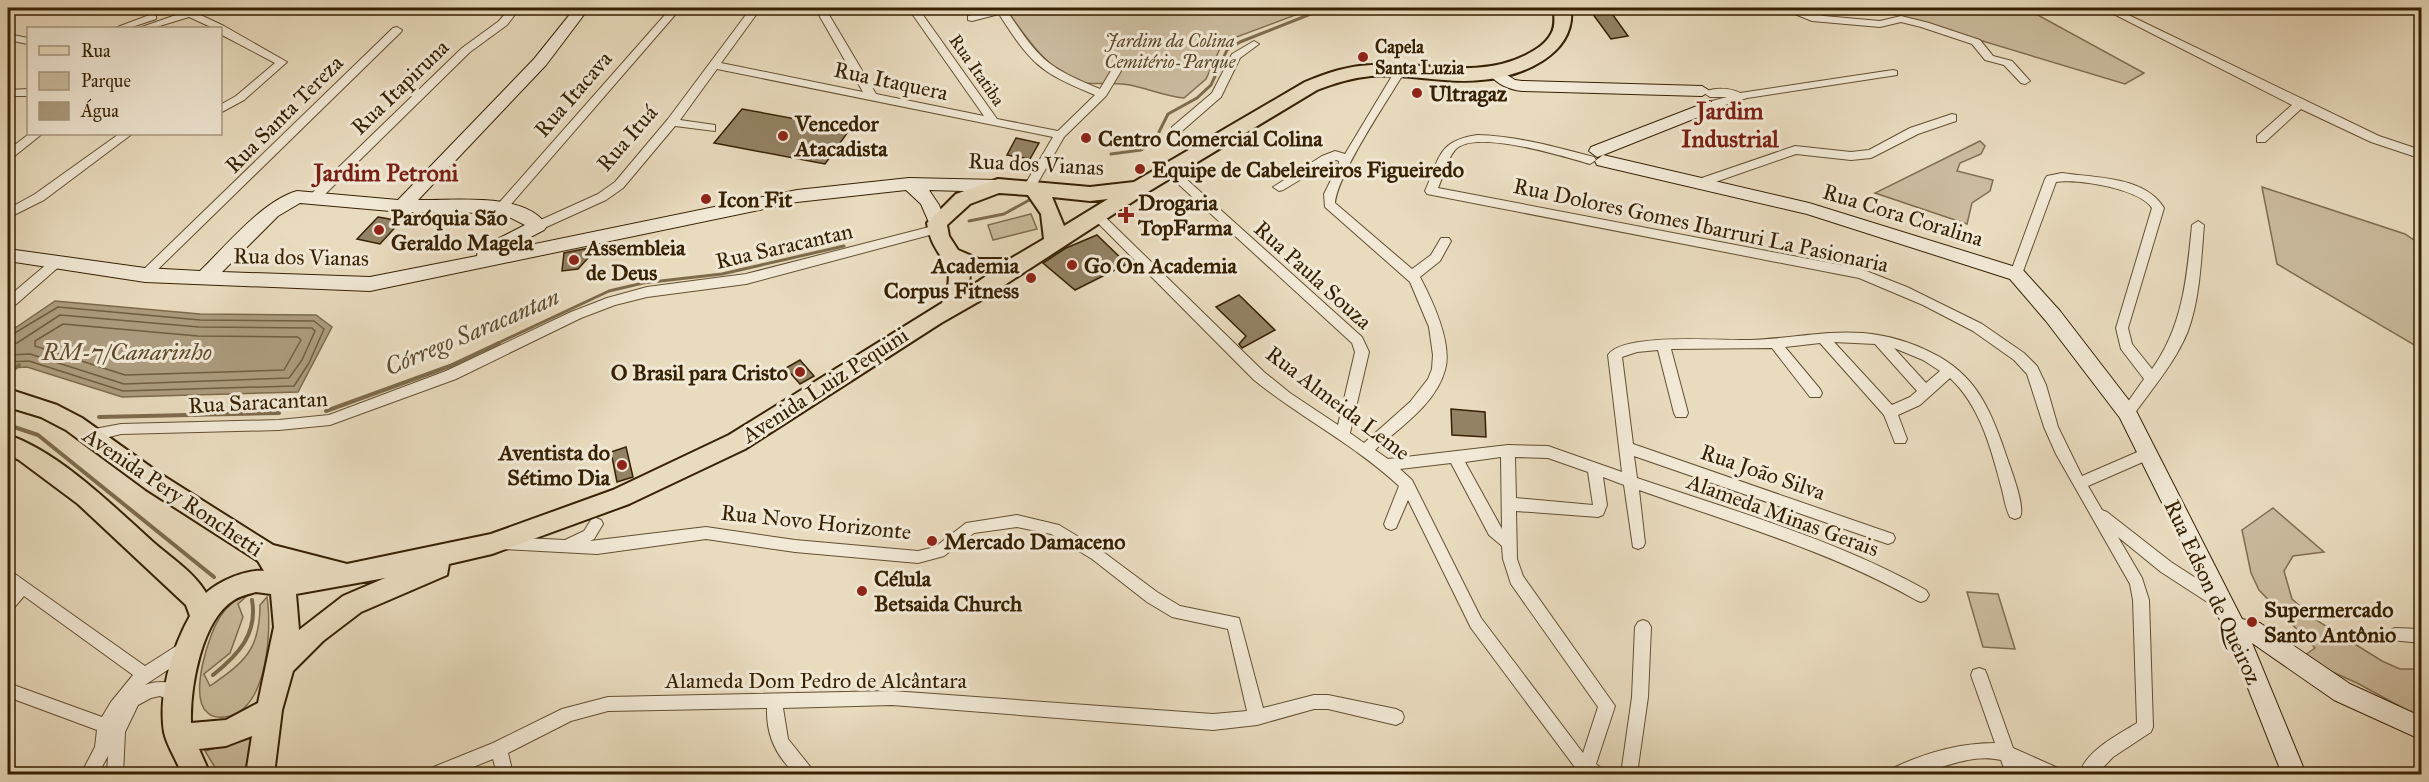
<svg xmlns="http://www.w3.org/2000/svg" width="2429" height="782" viewBox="0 0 2429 782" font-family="'IM FELL Great Primer',serif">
<rect width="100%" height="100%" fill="#e9dbbe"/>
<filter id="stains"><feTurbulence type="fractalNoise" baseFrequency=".00333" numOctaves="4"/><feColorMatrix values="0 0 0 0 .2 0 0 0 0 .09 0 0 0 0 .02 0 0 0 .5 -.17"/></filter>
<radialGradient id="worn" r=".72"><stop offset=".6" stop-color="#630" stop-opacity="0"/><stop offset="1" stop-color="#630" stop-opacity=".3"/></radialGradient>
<!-- green -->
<g fill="#cbbb9e" stroke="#806e50" stroke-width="1.5">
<path d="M1005 8H1314L1223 42 1206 79 1184 98C1165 96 1149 89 1130 85 1114 81 1095 86 1080 82 1048 72 1023 33 1005 8Z"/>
<polygon points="1857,8 2025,8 2144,73 2125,84 1873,8"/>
<polygon points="1980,141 1985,146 1981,154 1960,163 1957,171 1993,180 1990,191 1972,203 1967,224 1875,193"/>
<polygon points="2262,187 2405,234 2421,245 2421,349 2277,264"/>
<polygon points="1031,214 1037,229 993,240 988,225"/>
<polygon points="2273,508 2324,552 2293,556 2284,571 2292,599 2316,620 2382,661 2400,669 2421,669 2421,708 2414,714 2357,683 2301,658 2315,648 2259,590 2251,573 2242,530"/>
<polygon points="1967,592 1998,594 2015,649 1983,647"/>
<path d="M246 594 248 595 238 604 243 617 230 653 204 674 210 686C245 662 260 649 260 605L267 597C272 629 268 705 230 716 223 718 213 718 208 713 188 698 209 631 222 614 229 604 236 600 246 594Z"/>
<polygon points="252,738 248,774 219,774 205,751"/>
</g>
<!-- water -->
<polygon fill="#ac9c7e" stroke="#7d6b4c" stroke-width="1.5" points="55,301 200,314 316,315 332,327 298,392 122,397 27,367 8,368 8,333"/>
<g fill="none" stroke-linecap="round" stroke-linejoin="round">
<!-- shore -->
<g stroke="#715e40" stroke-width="1.5">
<polygon points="63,324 198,336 298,337 301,340 284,370 125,375 35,346 35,341"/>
<polyline points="8,337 58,307 200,320 314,321 324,329 309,363 294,386 123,391 29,361 8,362"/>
<polyline points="8,345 17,343 60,315 199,327 312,328 315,331 302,360 289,378 124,384 30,354 8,355"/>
</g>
<!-- stream-far1 -->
<g stroke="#7d6b4c" stroke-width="3">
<polyline points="1111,154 1141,150 1154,142 1168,114 1197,98 1211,85 1227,50 1240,42 1326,8"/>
<polyline points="969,221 1004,214 1033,198"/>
<polyline points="496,344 609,291 643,283 722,274 844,246"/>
</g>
<!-- stream -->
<g stroke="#7d6b4c" stroke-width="4">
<polyline points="8,374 19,365"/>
<polyline points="326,411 450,366 499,343"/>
<polyline points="99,417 279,413"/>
<polyline points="8,425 38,435 214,577"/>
<path d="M213 675C238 655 258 634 252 600"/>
</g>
</g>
<!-- building -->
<g fill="#938264" stroke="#362102" stroke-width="1.5">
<polygon points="1604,10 1613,15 1628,36 1611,39 1592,13"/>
<polygon points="742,109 850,129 825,164 714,143"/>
<polygon points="1016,138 1039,143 1030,159 1007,155"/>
<polygon points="378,217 401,221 380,244 357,239"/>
<polygon points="1097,235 1127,264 1075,290 1043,263 1066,248"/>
<polygon points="599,246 578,269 562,271 564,253"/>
<polygon points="1239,295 1275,330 1242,348 1239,344 1246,336 1216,307"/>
<polygon points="800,360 814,376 800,384 786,368"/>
<polygon points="1451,409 1485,412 1486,437 1452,435"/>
<polygon points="626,447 633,477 617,482 611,452"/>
</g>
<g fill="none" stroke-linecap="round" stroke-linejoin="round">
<defs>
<g id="street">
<polygon points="160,8 179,8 180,9 175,12 161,10"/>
<polygon points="510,8 520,8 507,25 470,52 318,201 310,201 308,198 310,195 462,48 499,21"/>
<polygon points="671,8 681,8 506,210 498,210 496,207 498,204"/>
<path d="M751 8H761L721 63 863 92 815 8H825L876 94 984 116 908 8H918L997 119 1058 131 1095 95C1039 72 1031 64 999 14L972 21 968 20V16L995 8H1005C1038 57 1043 66 1100 89L1112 69H1120L1121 71 1106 96 1064 137 1033 191 1029 192 1023 188 1053 137 717 69 680 120 715 125V131L675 126 623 188 606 200 542 229H534L532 226 534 223 598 194 615 182 668 119Z"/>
<polygon points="1565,8 1582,8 1577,11 1559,13 1559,9"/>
<polygon points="1780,8 1793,8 1824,16 1880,21 1901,16 1929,23 1980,40 1993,56 2012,61 2030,81 2025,84 2021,83 2004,65 1985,60 1972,44 1921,27 1901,22 1880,27 1812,21"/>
<polygon points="2102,8 2114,8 2379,136 2415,148 2422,145 2422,155 2416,157 2371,142 2301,109 2265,142 2257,142 2257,136 2292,105"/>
<polygon points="190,10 224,26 287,62 244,100 220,113 220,105 236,96 275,63 220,34 220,28 213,28 189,17 153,28 139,28"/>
<polygon points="152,14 156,15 156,19 129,28 115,28"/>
<polygon points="397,27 402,30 401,32 149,278 141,278 139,275 141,272 393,28"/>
<polygon points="8,34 28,38 28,44 8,40"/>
<polygon points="1254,41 1259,44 1240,58 1221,97 1182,131 1182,135 1204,148 1204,154 1196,154 1172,140 1172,127 1212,93 1232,54"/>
<path d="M1400 68 1405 71C1388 100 1338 173 1335 203L1412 269 1431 255 1441 238H1449L1451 241 1440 261 1420 277C1432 300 1453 343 1445 370 1436 404 1399 428 1375 450L1388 459 1508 445 1548 446 1622 472 1608 355C1623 332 1723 341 1750 340 1788 339 1825 330 1863 333 1886 335 1911 342 1932 353 1975 374 1990 408 2005 452 2009 465 2026 506 2020 517L2015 519 2010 517C2005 508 2004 496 2001 486 1991 448 1980 406 1950 378L1920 405 1898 415 1907 439 1905 443H1895L1884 415 1820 343 1785 347 1820 389 1822 393 1820 397H1810L1772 348 1671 349 1688 413 1686 417H1676L1674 413 1658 350 1637 352 1622 357 1633 444 1893 534 1895 538 1893 542 1888 544 1634 456 1637 478C1734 511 1837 540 1926 590L1929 595 1926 600 1921 602 1916 600C1830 551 1731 523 1639 490L1645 543 1643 547 1638 549 1633 547 1624 485 1603 477 1607 505 1603 515 1598 517 1516 511 1517 559 1523 576 1615 706 1596 764 1601 768 1603 774H1580L1471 628 1408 500 1396 528 1391 530 1386 528 1384 524 1399 486C1355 445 1301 418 1254 380L1090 215 1092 212H1100L1264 372 1290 393 1338 425 1355 352 1352 343 1164 171 1166 168H1174L1362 337 1369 352 1350 433 1364 443 1410 402 1428 379 1432 369 1433 355 1429 327 1410 282 1325 207 1324 194 1335 172H1328L1323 166 1283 190 1279 191 1273 187 1322 156 1335 151 1345 154 1395 71ZM1336 160 1339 161V164L1335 165 1332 162ZM1834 342 1875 344 1917 391 1910 397 1892 405ZM1894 348 1923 360 1940 371 1926 383ZM1501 457 1502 529 1465 462ZM1515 457 1548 458 1588 472 1593 505 1516 498ZM1451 463 1489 535 1502 546 1503 559 1511 584 1598 707 1583 753 1481 618 1412 480 1400 469Z"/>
<path d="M1893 70 1897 71V75L1747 98 1716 108 1712 107V101L1727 97H1710L1704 93C1712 87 1732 88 1740 93Z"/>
<polygon points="28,89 28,96 8,96 8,90"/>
<polygon points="1952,114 1956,115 1956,121 1918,134 1871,158 1851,160 1796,154 1701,187 1693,187 1691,184 1693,181 1795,146 1851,152 1869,150 1910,128"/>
<polygon points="29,134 42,134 12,158 8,159 8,150"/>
<polygon points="119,134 132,134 44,200 8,218 8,209 35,194"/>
<path d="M1477 135C1517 136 1555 147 1594 157L1596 160 1590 164C1565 157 1474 128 1455 150 1447 159 1443 177 1438 188L1861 269 1907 287 1982 324 2024 353 2037 366 2046 385 2058 427 2082 476 2142 450H2152L2154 454 2152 458 2088 486 2102 510 2107 512 2171 562 2225 597 2228 602 2225 607 2220 609 2215 607 2161 572 2118 537 2142 578 2149 600 2153 727 2151 732 2113 757 2097 774H2079C2087 750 2116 736 2137 723L2133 600 2130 584 2056 454 2044 427 2027 374 2014 360 1973 331 1923 305 1859 278 1427 194 1425 191C1440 158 1437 141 1477 135Z"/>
<path d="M2062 173C2095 178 2145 176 2164 208L2128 328 2132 344 2152 369C2183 326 2187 277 2192 225L2198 221 2204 225C2201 260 2200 298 2188 331 2175 363 2151 390 2132 417H2122L2120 413 2144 379 2121 349 2116 328 2152 208C2140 189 2077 178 2056 182L2022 274 2016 279 2012 277 2010 274 2045 179 2047 176Z"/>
<polygon points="937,225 941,226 943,229 941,232 746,284 647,297 615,305 581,318 456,379 330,425 279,430 121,434 89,442 84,440 82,436 84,432 89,430 121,424 279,420 329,415 446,371 571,312 607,298 647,287 746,274"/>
<polygon points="58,257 62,258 64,261 62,264 13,307 8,309 8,297 54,258"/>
<path d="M1017 515 1059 525 1102 551 1157 592 1180 606 1239 618 1263 708 1314 695H1328L1396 709 1402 712 1404 717 1402 722 1396 725 1328 709H1314L1257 725 1213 730 892 705 783 708 788 739 816 774H796C776 757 766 734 767 708L608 711 571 721 508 753 513 774H497L493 759 456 774H429L431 768 493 743 562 709 608 697 892 691 1213 714 1247 711 1228 629 1172 617 1147 602 1092 559 1051 534 1017 527 974 533 944 556 918 563 795 552 706 539 597 554 502 549 497 547 495 543 497 539 502 537 565 540 584 531 591 520 596 518 601 520 603 524 594 539 590 541 706 527 795 540 918 551 935 547 966 523Z"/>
<path d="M8 569 145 666 181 643 187 641 193 643 195 648 193 653 145 685C159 680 178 680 185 696L183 701 177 703 160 696 151 698 138 705 125 732 123 774H107L108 756 98 774H81L95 747 97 730 8 697V683L102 717 111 702 133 675 24 596 13 609 8 611V594L13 588 8 584Z"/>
<polygon points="1643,620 1648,622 1651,627 1648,697 1637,774 1621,774 1632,697 1635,627 1638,622"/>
<polygon points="2395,628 2422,629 2422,643 2390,640 2387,635 2390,630"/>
<path d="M1979 668 1985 670 1987 675 2013 748 2058 768 2060 774H2033L2020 768 2022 774H2006L2001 760C1969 753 1944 769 1915 774 1908 776 1899 774 1891 774L1893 768C1925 753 1959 743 1995 743L1971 675 1973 670Z"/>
</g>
<g id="secondary">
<path d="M575 8H589L546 65 418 200C452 201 526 191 547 226L544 230 506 250 797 190 909 178 998 180 1007 186 998 192 929 190 939 205 946 223 937 229 931 227 921 204 906 190 797 202 370 291 145 282 8 261V249L145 268 200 271C226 246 262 201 297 191L398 200 534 59ZM300 203 402 212 501 213 525 225 478 249 477 256 370 277 222 272 278 216Z"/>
<path d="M1496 68 1515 80 1522 81 1702 86 1710 91 1702 96 1522 91C1508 89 1498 85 1488 73L1490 70Z"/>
<polygon points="1710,101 1718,106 1716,110 1603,155 1597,157 1589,151 1591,147"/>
<polygon points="1603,155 1809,203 2022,269 2060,311 2134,407 2242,619 2260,623 2350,684 2422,717 2422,740 2334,700 2252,643 2306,774 2282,774 2225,630 2120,418 2046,321 2010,279 1807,214 1597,165 1595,161"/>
</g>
<path id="primary" d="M1554 8H1571C1576 55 1521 77 1481 80 1445 84 1407 73 1371 76 1351 78 1335 83 1317 90L1146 193 983 299 941 323 745 449 629 504 492 554 449 564 447 575 361 612 323 641 293 671 282 710 274 774H246L252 736 226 746 199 749 210 774H182C177 761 167 746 164 732 158 696 172 648 190 616L186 605 78 504 19 460 8 454V435C59 452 113 506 153 542 170 557 195 573 206 593 219 581 246 569 264 571L258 561 146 489 66 430 41 417 8 407V389L57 405 82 418 162 475 273 545 347 564 491 534 613 490 729 435 942 303C962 261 932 261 927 223L956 194 998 179 1090 187 1134 182 1305 82C1327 73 1347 66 1371 65 1424 61 1476 80 1526 55 1535 50 1546 44 1551 34 1556 26 1554 17 1554 8ZM999 193 1028 195 1041 214 1044 239 1010 259H979L958 250 949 236 947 225 970 204ZM1052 197 1090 201 1108 199 1064 226ZM970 271 989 274 969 288ZM385 578 343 596 299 630 296 594ZM256 592 271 594 274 627 258 703 226 720 191 723C190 688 201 620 234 600 240 596 249 594 256 592Z"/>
</defs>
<!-- street casing -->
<use href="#street" stroke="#635031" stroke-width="2"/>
<!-- secondary casing -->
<use href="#secondary" stroke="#362102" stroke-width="2"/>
<!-- primary casing -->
<use href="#primary" stroke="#362102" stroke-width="4"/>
<!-- street -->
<use href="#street" fill="#f1e8d5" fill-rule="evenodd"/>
<!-- secondary -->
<use href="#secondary" fill="#f1e8d5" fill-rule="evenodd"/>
<!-- primary -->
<use href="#primary" fill="#e9dbbe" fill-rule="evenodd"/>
</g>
<!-- markers -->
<g fill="#8f2418" stroke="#f1e8d5" stroke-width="2">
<circle cx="1363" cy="57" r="6"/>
<circle cx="1417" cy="93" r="6"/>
<circle cx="783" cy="136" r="6"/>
<circle cx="1086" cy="138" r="6"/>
<circle cx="1140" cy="169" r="6"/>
<circle cx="706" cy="199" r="6"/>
<path d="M1123 206h6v6h6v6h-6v6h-6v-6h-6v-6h6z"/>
<circle cx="379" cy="230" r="6"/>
<circle cx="574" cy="260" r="6"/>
<circle cx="1072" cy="265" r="6"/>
<circle cx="1031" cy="278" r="6"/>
<circle cx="800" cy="372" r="6"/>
<circle cx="622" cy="465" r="6"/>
<circle cx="932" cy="541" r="6"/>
<circle cx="862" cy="591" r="6"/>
<circle cx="2252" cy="622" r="6"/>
</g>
<g text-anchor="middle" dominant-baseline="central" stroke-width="6" stroke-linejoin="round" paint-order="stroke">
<!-- far-park labels -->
<g font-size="18" font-style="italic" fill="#5b4829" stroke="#f1e8d5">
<text x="1170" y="41">Jardim da Colina<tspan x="1170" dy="21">Cemitério-Parque</tspan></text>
</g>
<!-- far-poi labels -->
<g font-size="18" font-weight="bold" fill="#362102" stroke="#f1e8d5" text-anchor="start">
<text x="1375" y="47">Capela<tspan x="1375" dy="21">Santa Luzia</tspan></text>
</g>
<!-- far-street labels -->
<g font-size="18" fill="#362102" stroke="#f1e8d5">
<text transform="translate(977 70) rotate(55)">Rua Itatiba</text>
</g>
<!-- street labels -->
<g font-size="22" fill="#362102" stroke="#f1e8d5">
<text transform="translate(891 81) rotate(12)">Rua Itaquera</text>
<text transform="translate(400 87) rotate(-44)">Rua Itapiruna</text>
<text transform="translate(573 94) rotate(-49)">Rua Itacava</text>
<text transform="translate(284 114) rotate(-45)">Rua Santa Tereza</text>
<text transform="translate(627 138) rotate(-49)">Rua Ituá</text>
<text transform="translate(1036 164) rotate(3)">Rua dos Vianas</text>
<text transform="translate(1903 215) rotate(17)">Rua Cora Coralina</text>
<text transform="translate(1701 225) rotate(12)">Rua Dolores Gomes Ibarruri La Pasionaria</text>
<text transform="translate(784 246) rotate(-13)">Rua Saracantan</text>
<text transform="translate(301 257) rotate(1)">Rua dos Vianas</text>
<text transform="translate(1313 275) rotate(42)">Rua Paula Souza</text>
<text transform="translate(825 385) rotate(-33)">Avenida Luiz Pequini</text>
<text transform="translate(258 402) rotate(-3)">Rua Saracantan</text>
<text transform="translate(1338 403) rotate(37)">Rua Almeida Leme</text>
<text transform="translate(1763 472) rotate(19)">Rua João Silva</text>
<text transform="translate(173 492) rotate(34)">Avenida Pery Ronchetti</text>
<text transform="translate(1783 515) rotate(20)">Alameda Minas Gerais</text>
<text transform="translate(816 522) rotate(6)">Rua Novo Horizonte</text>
<text transform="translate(2213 592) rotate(65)">Rua Edson de Queiroz</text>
<text x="816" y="680">Alameda Dom Pedro de Alcântara</text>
</g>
<!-- poi labels -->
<g font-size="22" font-weight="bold" fill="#362102" stroke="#f1e8d5" text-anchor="start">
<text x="1429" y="93">Ultragaz</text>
<text x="795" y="123">Vencedor<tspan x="795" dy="25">Atacadista</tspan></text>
<text x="1098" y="138">Centro Comercial Colina</text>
<text x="1152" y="169">Equipe de Cabeleireiros Figueiredo</text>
<text x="718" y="199">Icon Fit</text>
<text x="1138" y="202">Drogaria<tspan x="1138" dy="25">TopFarma</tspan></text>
<text x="391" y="217">Paróquia São<tspan x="391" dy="25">Geraldo Magela</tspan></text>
<text x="586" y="247">Assembleia<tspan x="586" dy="25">de Deus</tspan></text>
<text x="1019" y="265" text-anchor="end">Academia<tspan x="1019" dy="25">Corpus Fitness</tspan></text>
<text x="1084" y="265">Go On Academia</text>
<text x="788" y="372" text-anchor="end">O Brasil para Cristo</text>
<text x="610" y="452" text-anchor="end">Aventista do<tspan x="610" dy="25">Sétimo Dia</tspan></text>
<text x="944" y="541">Mercado Damaceno</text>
<text x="874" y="578">Célula<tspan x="874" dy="25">Betsaida Church</tspan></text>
<text x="2264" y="609">Supermercado<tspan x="2264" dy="25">Santo Antônio</tspan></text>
</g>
<!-- neighbourhood labels -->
<g font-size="24" font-weight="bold" fill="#7a1f14" stroke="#f1e8d5">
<text x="1730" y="111">Jardim<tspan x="1730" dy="28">Industrial</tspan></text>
<text x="386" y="173">Jardim Petroni</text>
</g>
<!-- water labels -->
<g font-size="24" font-style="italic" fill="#5f4c2d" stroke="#f1e8d5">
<text transform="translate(472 332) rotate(-23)">Córrego Saracantan</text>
<text x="127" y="352">RM-7/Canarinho</text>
</g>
</g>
<!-- margin -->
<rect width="2429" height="782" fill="none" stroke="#e9dbbe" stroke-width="30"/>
<rect x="9" y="9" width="2411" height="764" fill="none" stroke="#362102" stroke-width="3"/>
<rect x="15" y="15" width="2399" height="752" fill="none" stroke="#362102" stroke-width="1.5"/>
<!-- legend -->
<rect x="27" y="27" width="195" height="108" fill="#f1e8d5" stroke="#a69881" stroke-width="1.5"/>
<rect x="39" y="46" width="30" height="9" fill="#e9dbbe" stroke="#a69881" stroke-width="1.5"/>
<text x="81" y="57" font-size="18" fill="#362102">Rua</text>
<rect x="39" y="72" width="30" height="18" fill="#cbbb9e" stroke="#a69881" stroke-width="1.5"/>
<text x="81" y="87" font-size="18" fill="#362102">Parque</text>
<rect x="39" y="102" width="30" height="18" fill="#ac9c7e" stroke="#a69881" stroke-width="1.5"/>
<text x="81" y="117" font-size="18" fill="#362102">Água</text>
<rect width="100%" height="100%" filter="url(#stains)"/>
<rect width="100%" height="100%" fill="url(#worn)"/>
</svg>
